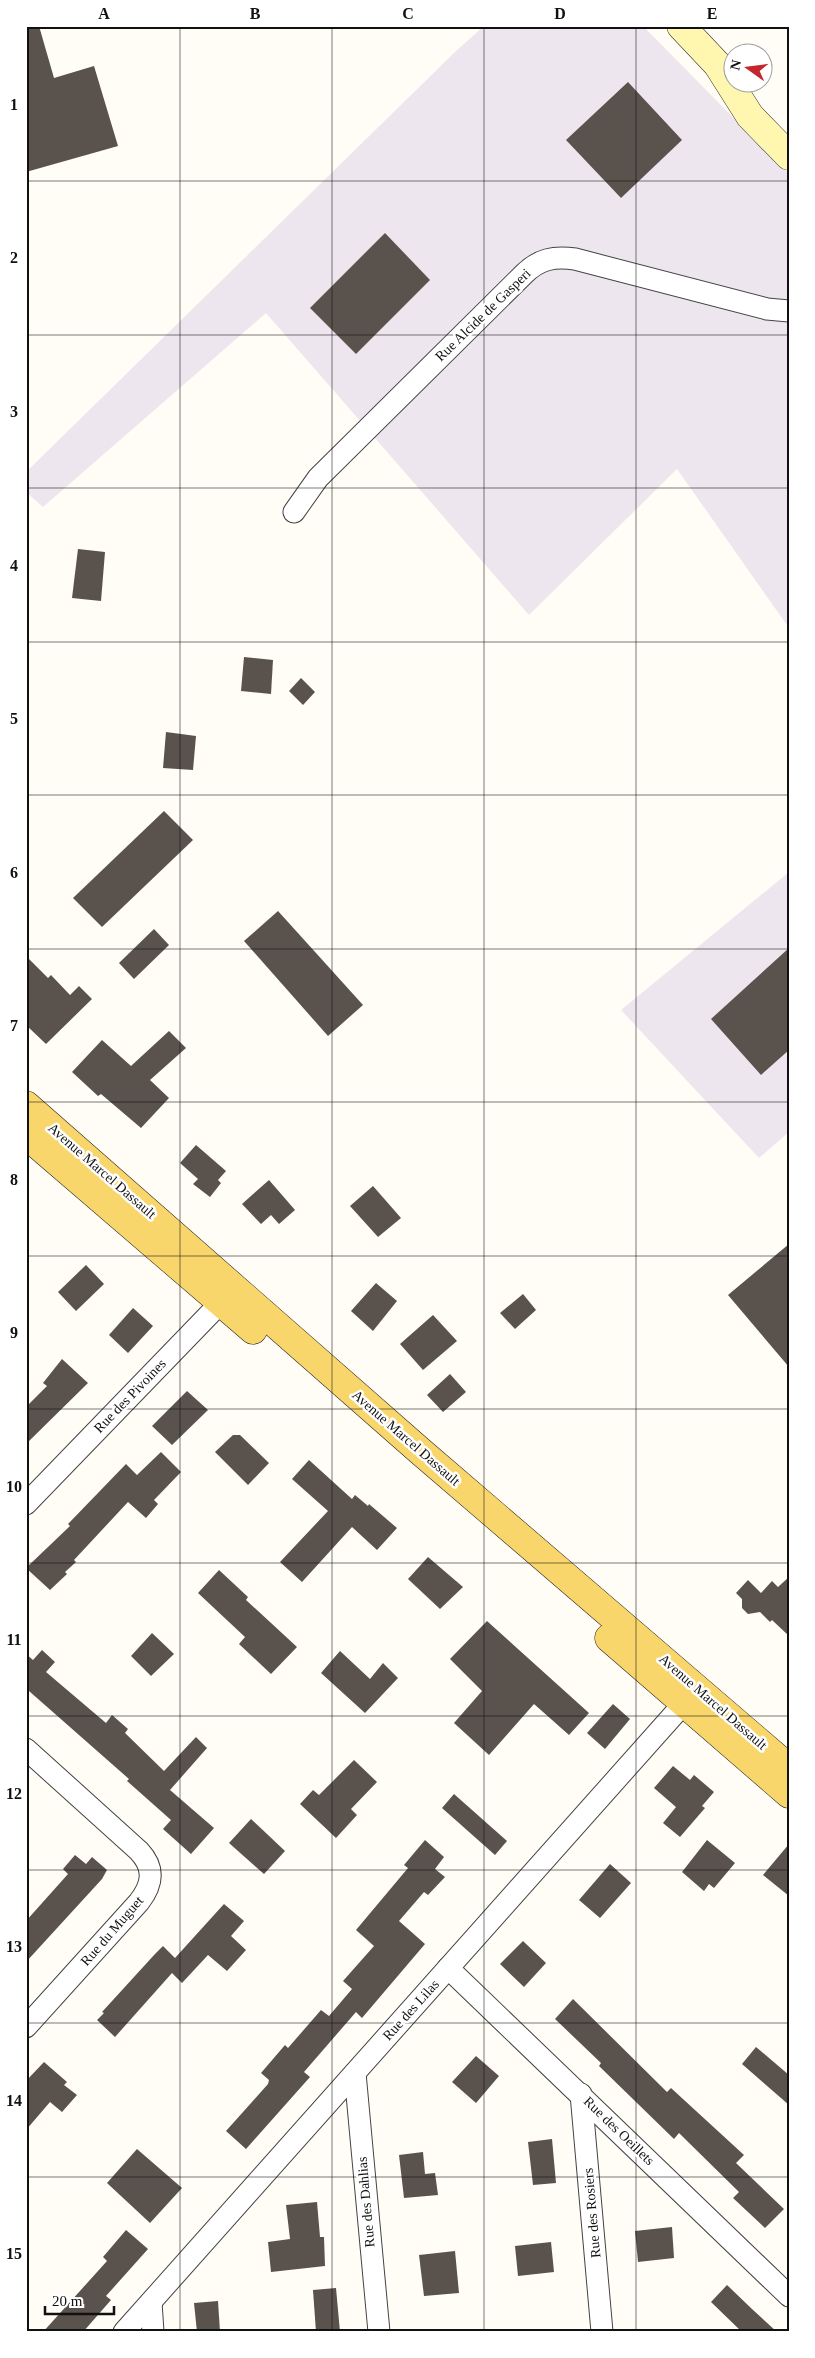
<svg xmlns="http://www.w3.org/2000/svg" width="815" height="2358" viewBox="0 0 815 2358" font-family="'Times New Roman',serif">
<rect width="100%" height="100%" fill="#fffdf5"/>
<!-- industrial -->
<g fill="#eee6ef">
<polygon points="484,26 643,26 789,174 789,628 677,469 529,615 266,313 43,507 26,492 26,472 456,51"/>
<polygon points="789,872 789,1132 759,1158 621,1010"/>
</g>
<!-- building -->
<g fill="#5a524d">
<polygon points="26,26 39,26 54,78 94,66 118,146 26,172"/>
<polygon points="628,82 682,140 621,198 566,140"/>
<polygon points="385,233 430,280 356,354 310,308"/>
<polygon points="78,549 105,552 101,601 72,598"/>
<polygon points="244,657 273,660 271,694 241,691"/>
<polygon points="301,678 315,692 303,705 289,691"/>
<polygon points="166,732 196,736 193,770 163,768"/>
<polygon points="164,811 193,840 102,927 73,898"/>
<polygon points="278,911 363,1005 328,1036 244,941"/>
<polygon points="154,929 169,945 134,979 119,963"/>
<polygon points="789,948 789,1050 761,1075 711,1019"/>
<polygon points="26,956 48,978 51,975 70,995 79,986 92,999 46,1044 26,1025"/>
<polygon points="169,1031 186,1048 150,1080 169,1098 141,1128 101,1094 98,1096 72,1072 102,1040 131,1066"/>
<polygon points="196,1145 226,1171 218,1180 221,1183 210,1197 193,1184 198,1179 180,1163"/>
<polygon points="269,1180 295,1210 279,1224 271,1215 261,1224 242,1204"/>
<polygon points="373,1186 401,1218 378,1237 350,1206"/>
<polygon points="789,1244 789,1367 728,1295"/>
<polygon points="86,1265 104,1284 76,1311 58,1292"/>
<polygon points="376,1283 397,1301 373,1331 351,1311"/>
<polygon points="523,1294 536,1310 515,1329 500,1313"/>
<polygon points="133,1308 153,1326 128,1353 109,1335"/>
<polygon points="433,1315 457,1341 423,1370 400,1344"/>
<polygon points="62,1359 88,1383 26,1444 26,1407 47,1386 43,1383"/>
<polygon points="450,1374 466,1392 443,1412 427,1395"/>
<polygon points="187,1391 208,1410 172,1445 152,1426"/>
<polygon points="233,1435 240,1435 269,1463 248,1485 215,1452"/>
<polygon points="161,1452 181,1472 154,1500 158,1504 146,1518 128,1502 74,1560 76,1562 65,1572 67,1574 50,1590 26,1568 70,1526 68,1524 126,1464 137,1475"/>
<polygon points="309,1460 352,1499 355,1495 368,1506 369,1504 397,1528 377,1550 352,1527 302,1582 280,1562 328,1511 292,1479"/>
<polygon points="428,1557 463,1587 440,1609 408,1579"/>
<polygon points="219,1570 248,1597 246,1600 297,1647 271,1674 239,1644 245,1637 198,1593"/>
<polygon points="789,1577 789,1636 772,1620 770,1622 760,1612 748,1614 742,1608 742,1599 736,1593 748,1580 761,1593 772,1581 778,1587"/>
<polygon points="487,1621 589,1713 569,1735 534,1704 489,1755 454,1723 482,1691 450,1659"/>
<polygon points="152,1633 174,1654 151,1676 131,1656"/>
<polygon points="42,1650 55,1662 46,1672 106,1723 112,1715 128,1729 125,1733 164,1771 196,1737 207,1748 170,1790 214,1828 191,1854 163,1829 171,1820 127,1781 129,1779 29,1691 26,1695 26,1654 33,1660"/>
<polygon points="340,1651 370,1679 383,1663 398,1678 365,1713 321,1673"/>
<polygon points="613,1704 630,1719 605,1749 587,1733"/>
<polygon points="354,1760 377,1782 351,1809 357,1815 336,1838 300,1804 313,1790 319,1795"/>
<polygon points="673,1766 690,1780 694,1775 714,1792 702,1806 705,1808 680,1837 663,1823 676,1807 654,1788"/>
<polygon points="454,1794 507,1841 495,1855 442,1808"/>
<polygon points="251,1819 285,1851 264,1874 229,1843"/>
<polygon points="425,1840 444,1857 435,1869 445,1877 428,1895 424,1892 399,1921 425,1944 362,2018 356,2012 304,2072 310,2077 246,2149 226,2131 268,2084 269,2080 261,2073 285,2045 288,2048 321,2010 329,2016 352,1989 343,1981 374,1946 356,1930 408,1868 404,1865"/>
<polygon points="707,1840 735,1863 714,1888 709,1884 704,1891 682,1872"/>
<polygon points="789,1844 789,1896 763,1875"/>
<polygon points="75,1855 86,1864 92,1857 107,1870 102,1879 26,1962 26,1921 68,1874 63,1869"/>
<polygon points="610,1864 631,1883 600,1918 579,1900"/>
<polygon points="224,1904 244,1921 231,1936 246,1950 227,1971 208,1955 182,1983 172,1973 115,2037 97,2020 104,2013 102,2012 155,1954 163,1946 175,1958"/>
<polygon points="523,1941 546,1963 524,1987 500,1964"/>
<polygon points="573,1999 667,2092 671,2088 744,2155 736,2163 784,2209 765,2228 733,2198 739,2192 679,2133 674,2139 599,2066 601,2063 555,2019"/>
<polygon points="756,2047 789,2075 789,2105 742,2064"/>
<polygon points="476,2056 499,2076 476,2103 452,2082"/>
<polygon points="44,2062 67,2082 64,2085 77,2095 62,2112 50,2102 26,2130 26,2081"/>
<polygon points="552,2139 556,2183 533,2185 528,2142"/>
<polygon points="137,2149 182,2188 150,2223 107,2183"/>
<polygon points="423,2152 425,2174 435,2173 438,2195 404,2198 399,2155"/>
<polygon points="317,2202 320,2237 324,2237 325,2266 271,2272 268,2242 290,2239 286,2205"/>
<polygon points="672,2227 674,2258 638,2262 635,2231"/>
<polygon points="126,2230 148,2249 106,2296 111,2300 83,2332 43,2332 107,2261 103,2257"/>
<polygon points="551,2242 554,2272 518,2276 515,2246"/>
<polygon points="455,2251 459,2293 424,2296 419,2255"/>
<polygon points="727,2285 752,2309 777,2332 742,2332 711,2302"/>
<polygon points="336,2288 340,2332 316,2332 313,2290"/>
<polygon points="218,2301 220,2332 197,2332 194,2303"/>
</g>
<g fill="none" stroke-linecap="round" stroke-linejoin="round">
<defs>
<g id="street">
<path d="M294 512 318 478 524 274C539 259 554 256 575 259L767 309 789 311"/>
<polyline points="26,1504 231,1292"/>
<path d="M26 1749 139 1851C155 1868 153 1884 139 1902L26 2027"/>
<polyline points="448,1968 789,2296"/>
<polyline points="355,2073 379,2332"/>
<polyline points="581,2094 602,2332"/>
<polyline points="151,2302 153,2332"/>
<polyline points="124,2332 694,1692"/>
</g>
<g id="secondary">
<polyline points="681,26 732,80"/>
<polyline points="719,67 750,116 789,156"/>
</g>
<g id="primary">
<polyline points="26,1105 420,1451 789,1768"/>
<polyline points="26,1135 253,1330"/>
<polyline points="609,1638 789,1794"/>
</g>
</defs>
<!-- street casing -->
<use href="#street" stroke="#444" stroke-width="23"/>
<!-- secondary casing -->
<use href="#secondary" stroke="#333" stroke-width="29"/>
<!-- primary casing -->
<use href="#primary" stroke="#222" stroke-width="29"/>
<!-- street -->
<use href="#street" stroke="#fff" stroke-width="21"/>
<!-- secondary -->
<use href="#secondary" stroke="#fff6b0" stroke-width="28"/>
<!-- primary -->
<use href="#primary" stroke="#f9d66b" stroke-width="28"/>
</g>
<!-- grid -->
<path fill="none" stroke="#111" stroke-width="1" stroke-opacity="0.55" d="M180 26V2332M332 26V2332M484 26V2332M636 26V2332M26 181H789M26 335H789M26 488H789M26 642H789M26 795H789M26 949H789M26 1102H789M26 1256H789M26 1409H789M26 1563H789M26 1716H789M26 1870H789M26 2023H789M26 2177H789"/>
<g text-anchor="middle" dominant-baseline="central" stroke-width="5" stroke-linejoin="round" paint-order="stroke">
<!-- street labels -->
<g font-size="14" fill="#111" stroke="#fff">
<text transform="translate(483 315) rotate(-44)">Rue Alcide de Gasperi</text>
<text transform="translate(102 1171) rotate(41)">Avenue Marcel Dassault</text>
<text transform="translate(130 1396) rotate(-46)">Rue des Pivoines</text>
<text transform="translate(406 1438) rotate(41)">Avenue Marcel Dassault</text>
<text transform="translate(713 1702) rotate(41)">Avenue Marcel Dassault</text>
<text transform="translate(112 1931) rotate(-49)">Rue du Muguet</text>
<text transform="translate(411 2010) rotate(-48)">Rue des Lilas</text>
<text transform="translate(619 2131) rotate(44)">Rue des Oeillets</text>
<text transform="translate(366 2202) rotate(-95)">Rue des Dahlias</text>
<text transform="translate(592 2213) rotate(-95)">Rue des Rosiers</text>
</g>
</g>
<!-- border -->
<rect width="815" height="2358" fill="none" stroke="#ffffff" stroke-width="55"/>
<!-- north arrow -->
<g transform="translate(748 68) rotate(284)"><circle r="24" fill="#ffffff" stroke="#a0a0a0"/>
<path d="M0-4L9 19L0 12L-9 19Z" fill="#c4262e"/>
<text y="-8" font-size="14" font-weight="bold" text-anchor="middle" fill="#111111">N</text>
</g>
<!-- scale -->
<path d="M45 2306v8h69v-8" fill="none" stroke="#111111" stroke-width="2.5"/>
<text x="52" y="2306" font-size="15" fill="#111111" stroke="#ffffff" stroke-width="4" paint-order="stroke">20 m</text>
<rect x="28" y="28" width="760" height="2302" fill="none" stroke="#111" stroke-width="2"/>
<g font-size="16" text-anchor="middle" font-weight="bold" fill="#111">
<text x="104" y="19">A</text>
<text x="255" y="19">B</text>
<text x="408" y="19">C</text>
<text x="560" y="19">D</text>
<text x="712" y="19">E</text>
<text x="14" y="110">1</text>
<text x="14" y="263">2</text>
<text x="14" y="417">3</text>
<text x="14" y="571">4</text>
<text x="14" y="724">5</text>
<text x="14" y="878">6</text>
<text x="14" y="1031">7</text>
<text x="14" y="1185">8</text>
<text x="14" y="1338">9</text>
<text x="14" y="1492">10</text>
<text x="14" y="1645">11</text>
<text x="14" y="1799">12</text>
<text x="14" y="1952">13</text>
<text x="14" y="2106">14</text>
<text x="14" y="2259">15</text>
</g>
</svg>
